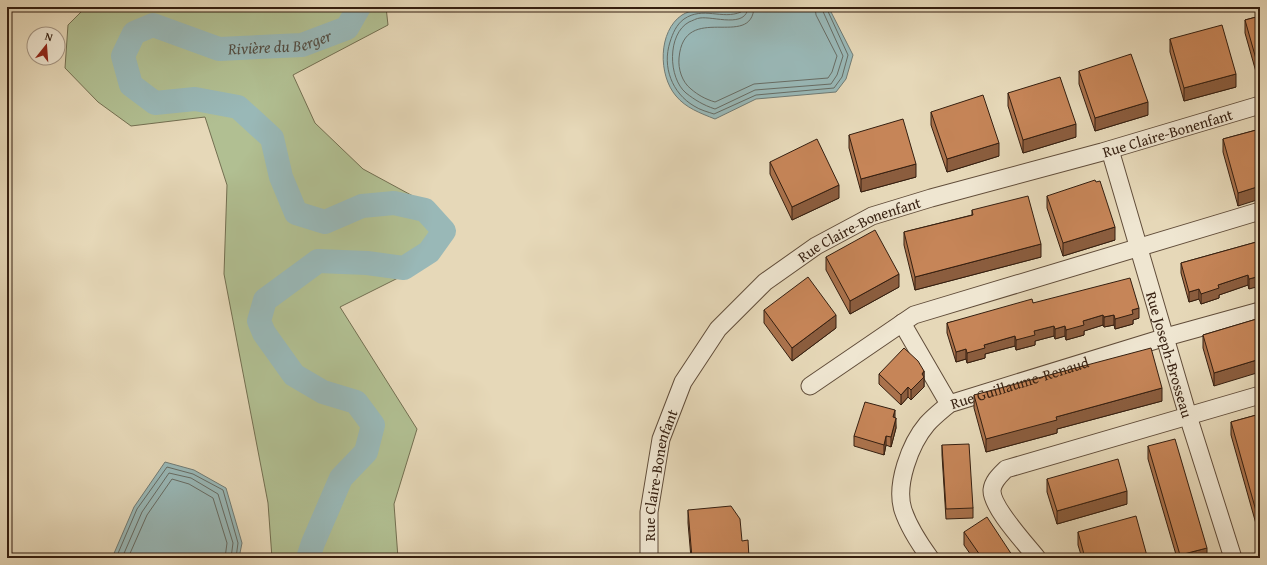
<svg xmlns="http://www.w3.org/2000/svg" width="1267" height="565" viewBox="0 0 1267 565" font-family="'Gentium Book Plus',serif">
<rect width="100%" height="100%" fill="#e6d8b8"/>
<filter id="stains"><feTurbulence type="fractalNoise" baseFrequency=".005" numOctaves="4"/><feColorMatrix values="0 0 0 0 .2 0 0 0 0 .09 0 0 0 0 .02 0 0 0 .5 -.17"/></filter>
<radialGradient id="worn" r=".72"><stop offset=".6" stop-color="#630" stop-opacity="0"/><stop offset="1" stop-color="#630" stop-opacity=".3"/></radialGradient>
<!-- green -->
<polygon fill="#b1bf92" stroke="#736f51" points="86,7 386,7 388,25 293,75 315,123 363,169 435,208 436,259 340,307 417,429 394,504 398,558 272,558 268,503 224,274 227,185 205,117 131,126 98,102 65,68 68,25"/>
<!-- water -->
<g fill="#99b8b7" stroke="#717b74">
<path d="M745 7 829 8 853 55 846 79 836 92 756 99 715 119C700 113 686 108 676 96 658 75 658 31 682 15 699 5 715 13 733 11 737 10 741 8 745 7Z"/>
<polygon points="165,462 194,470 226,488 242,543 239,558 112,558 134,507"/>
</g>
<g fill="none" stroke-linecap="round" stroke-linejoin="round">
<!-- shore -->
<g stroke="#676c64" stroke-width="1">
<path d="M743 7 741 12C722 20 703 6 684 19 676 25 673 33 670 42 662 67 672 93 694 106 700 110 708 112 714 114L756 95 834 88 842 77 848 55 826 7"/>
<path d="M748 7C747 29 713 16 700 18 697 18 692 21 689 22 667 34 668 78 686 93 695 100 703 105 715 109L755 90 831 84 837 75 843 56 821 7"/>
<path d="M754 7C752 51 684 0 679 58 678 69 682 82 691 89 698 95 705 99 715 102L754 84 828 78 832 72 837 56 816 15 815 7"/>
<polyline points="116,558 137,509 167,467 193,474 223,490 238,543 236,558"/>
<polyline points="122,558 142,512 169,473 191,478 218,494 233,543 231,558"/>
<polyline points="128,558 147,515 172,479 189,484 213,498 227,543 225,558"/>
</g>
<!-- river -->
<path stroke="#99b8b7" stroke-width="24" id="s1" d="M308 558 313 543 341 478 366 452 373 425 356 402 323 392 294 375 264 333 259 321 265 300 318 261 367 263 404 268 429 252 444 231 425 210 394 203 362 206 325 222 296 213 281 177 272 138 238 107 195 99 155 103 131 85 123 56 134 33 153 25 219 49 302 45 347 28 359 7"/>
<defs>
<g id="minor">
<path id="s2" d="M1110 150 1188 416 1233 558"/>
<polyline points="902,323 949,404"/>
<polyline points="810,386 914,315 1260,211"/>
<path id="s3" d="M649 558V512L661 439 683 382 718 329 765 282 816 246 872 216 931 198 1102 152 1260 105"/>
<path id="s4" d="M930 558C919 543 909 528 903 510 895 485 910 444 927 424 933 417 942 410 949 404L1166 337 1260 311"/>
<path d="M1037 558C1026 544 991 507 992 490 993 481 1000 475 1006 469L1260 395"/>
</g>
</defs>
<!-- minor casing -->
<use href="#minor" stroke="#614d3a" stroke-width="19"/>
<!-- minor -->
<use href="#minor" stroke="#efe6d1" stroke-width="17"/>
</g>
<!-- wall -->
<g fill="#aa724c" stroke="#351f10">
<polygon points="1260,16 1258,79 1245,33 1245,20"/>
<polygon points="1170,39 1236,87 1184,101 1170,52"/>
<polygon points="1079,71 1148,115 1095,131 1079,84"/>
<polygon points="1008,93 1076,137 1023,153 1008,106"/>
<polygon points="931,112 999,156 947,172 931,125"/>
<polygon points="1260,129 1238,206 1223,152 1223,139"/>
<polygon points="849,135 916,177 861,192 849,148"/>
<polygon points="770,162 839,198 792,220 770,174"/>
<polygon points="1047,196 1115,240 1063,256 1047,208"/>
<polygon points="972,210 1041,257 915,290 904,245 904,232 972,215"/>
<polygon points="1260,241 1249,289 1248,285 1219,295 1219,298 1201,304 1199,299 1189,302 1181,273 1181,263"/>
<polygon points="826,257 899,287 850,314 826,270"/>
<polygon points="1033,303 1139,318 1133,320 1133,324 1115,329 1114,325 1104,327 1103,325 1084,331 1084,335 1066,340 1065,336 1055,339 1054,336 1035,341 1035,345 1016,350 1015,346 985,354 985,358 967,363 966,359 956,362 947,333 947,323"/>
<polygon points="764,310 836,328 792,361 764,323"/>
<polygon points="1260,318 1214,386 1203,348 1203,335"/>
<polygon points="924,371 924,387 911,400 908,397 901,405 879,384 879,374"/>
<polygon points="974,395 1162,401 1057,429 1057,433 986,452 974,408"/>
<polygon points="1260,414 1260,538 1231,435 1231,422"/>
<polygon points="895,418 896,428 891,447 886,445 884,455 854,446 854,436"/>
<polygon points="942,445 973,508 973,518 946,519 942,455"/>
<polygon points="1148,446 1207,558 1177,558 1148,459"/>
<polygon points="1047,479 1127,504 1057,524 1047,492"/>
<polygon points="688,510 742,541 749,558 691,558 688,523"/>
<polygon points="964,532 1014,558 973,558 964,545"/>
<polygon points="1078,532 1147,558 1082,558 1078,545"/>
</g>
<!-- shaded-wall -->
<g fill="#8b5d3e" stroke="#351f10">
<polygon points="1260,65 1260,78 1258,79 1258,66"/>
<polygon points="1236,74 1236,87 1184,101 1184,88"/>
<polygon points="1148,102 1148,115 1095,131 1095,118"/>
<polygon points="1076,124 1076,137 1023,153 1023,140"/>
<polygon points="999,143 999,156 947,172 947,159"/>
<polygon points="916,164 916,177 861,192 861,179"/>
<polygon points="839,185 839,198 792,220 792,207"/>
<polygon points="1260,186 1260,199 1238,206 1238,193"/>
<polygon points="1115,227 1115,240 1063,256 1063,243"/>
<polygon points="1041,244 1041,257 915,290 915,277"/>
<polygon points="899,274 899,287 850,314 850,301"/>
<polygon points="1248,275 1248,285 1219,295 1219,298 1201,304 1201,294 1218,285"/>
<polygon points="1260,276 1260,286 1249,289 1249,279"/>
<polygon points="1199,289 1199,299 1189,302 1189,292"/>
<polygon points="1139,308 1139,318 1133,320 1133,324 1115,329 1115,319 1132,310"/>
<polygon points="836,315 836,328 792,361 792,348"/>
<polygon points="1103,315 1103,325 1084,331 1084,335 1066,340 1066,330 1083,321"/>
<polygon points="1114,315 1114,325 1104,327 1104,317"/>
<polygon points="1054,326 1054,336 1035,341 1035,345 1016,350 1016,340 1034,331"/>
<polygon points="1065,326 1065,336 1055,339 1055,329"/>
<polygon points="1015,336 1015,346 985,354 985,358 967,363 967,353 984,345"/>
<polygon points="966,349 966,359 956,362 956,352"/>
<polygon points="1260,359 1260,372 1214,386 1214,373"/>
<polygon points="924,371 924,387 911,400 911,390 922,374"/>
<polygon points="908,387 908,397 901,405 901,395"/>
<polygon points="1162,388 1162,401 1057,429 1057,433 986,452 986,439 1056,417"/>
<polygon points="895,410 895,420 893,417"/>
<polygon points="896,418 896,428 891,447 891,437"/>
<polygon points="886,436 886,445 884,455 884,445"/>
<polygon points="1127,491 1127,504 1057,524 1057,511"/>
<polygon points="1207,548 1207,558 1180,558 1180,555"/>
</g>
<!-- building -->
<g fill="#c68558" stroke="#351f10">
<polygon points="1260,16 1260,65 1258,66 1245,20"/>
<polygon points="1222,25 1236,74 1184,88 1170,39"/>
<polygon points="1131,54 1148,102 1095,118 1079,71"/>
<polygon points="1060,77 1076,124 1023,140 1008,93"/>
<polygon points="983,95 999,143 947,159 931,112"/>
<polygon points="903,119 916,164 861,179 849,135"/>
<polygon points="1260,129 1260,186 1238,193 1223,139"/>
<polygon points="817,139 839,185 792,207 770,162"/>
<polygon points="1095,180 1096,182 1100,181 1115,227 1063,243 1047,196"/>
<polygon points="1028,196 1041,244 915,277 904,232 973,215 972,210"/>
<polygon points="875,230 899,274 850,301 826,257"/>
<polygon points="1260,241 1260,276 1249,279 1248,275 1218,285 1219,288 1201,294 1199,289 1189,292 1181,263"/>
<polygon points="808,277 836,315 792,348 764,310"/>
<polygon points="1130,278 1139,308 1132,310 1133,314 1115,319 1114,315 1104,317 1103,315 1083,321 1084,325 1066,330 1065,326 1055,329 1054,326 1034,331 1035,335 1016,340 1015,336 984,345 985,348 967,353 966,349 956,352 947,323 1032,299 1033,303"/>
<polygon points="1260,318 1260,359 1214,373 1203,335"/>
<polygon points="904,348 918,361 924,371 922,374 924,377 911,390 908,387 901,395 879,374"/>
<polygon points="1151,348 1162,388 1056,417 1057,420 986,439 974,395"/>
<polygon points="865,402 895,410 893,417 896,418 891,437 886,436 884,445 854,436"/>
<polygon points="1260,414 1260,525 1231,422"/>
<polygon points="1175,439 1207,548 1180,555 1148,446"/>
<polygon points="969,444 973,508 946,509 942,445"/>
<polygon points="1118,459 1127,491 1057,511 1047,479"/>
<polygon points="731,506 740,519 742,541 748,540 749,558 692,558 688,510"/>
<polygon points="1136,516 1147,556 1140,558 1085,558 1078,532"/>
<polygon points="987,517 1014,558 982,558 964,532"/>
</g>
<g text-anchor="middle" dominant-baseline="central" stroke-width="4" stroke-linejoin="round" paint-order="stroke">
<!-- street labels -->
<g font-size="15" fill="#351f10" stroke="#efe6d1">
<text stroke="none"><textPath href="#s3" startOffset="744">Rue Claire-Bonenfant</textPath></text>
<text stroke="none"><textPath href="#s3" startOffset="420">Rue Claire-Bonenfant</textPath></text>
<text stroke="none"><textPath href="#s2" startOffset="213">Rue Joseph-Brosseau</textPath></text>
<text stroke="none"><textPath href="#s4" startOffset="251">Rue Guillaume-Renaud</textPath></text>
<text stroke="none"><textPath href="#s3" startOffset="84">Rue Claire-Bonenfant</textPath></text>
</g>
<!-- water labels -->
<g font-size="16" font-style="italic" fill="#534d42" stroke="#efe6d1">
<text stroke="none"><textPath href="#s1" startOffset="1151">Rivière du Berger</textPath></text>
</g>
</g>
<!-- margin -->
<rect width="1267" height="565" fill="none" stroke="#e6d8b8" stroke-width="24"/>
<rect x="8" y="8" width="1251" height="549" fill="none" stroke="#351f10" stroke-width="2"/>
<rect x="12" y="12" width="1243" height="541" fill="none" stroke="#351f10"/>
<!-- north arrow -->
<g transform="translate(46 46) rotate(17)"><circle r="19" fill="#efe6d1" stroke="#a59684"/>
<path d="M0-3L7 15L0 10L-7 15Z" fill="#8f2418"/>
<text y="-6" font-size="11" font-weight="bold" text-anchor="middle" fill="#351f10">N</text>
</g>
<rect width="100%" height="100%" filter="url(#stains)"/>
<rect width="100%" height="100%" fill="url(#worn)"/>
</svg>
